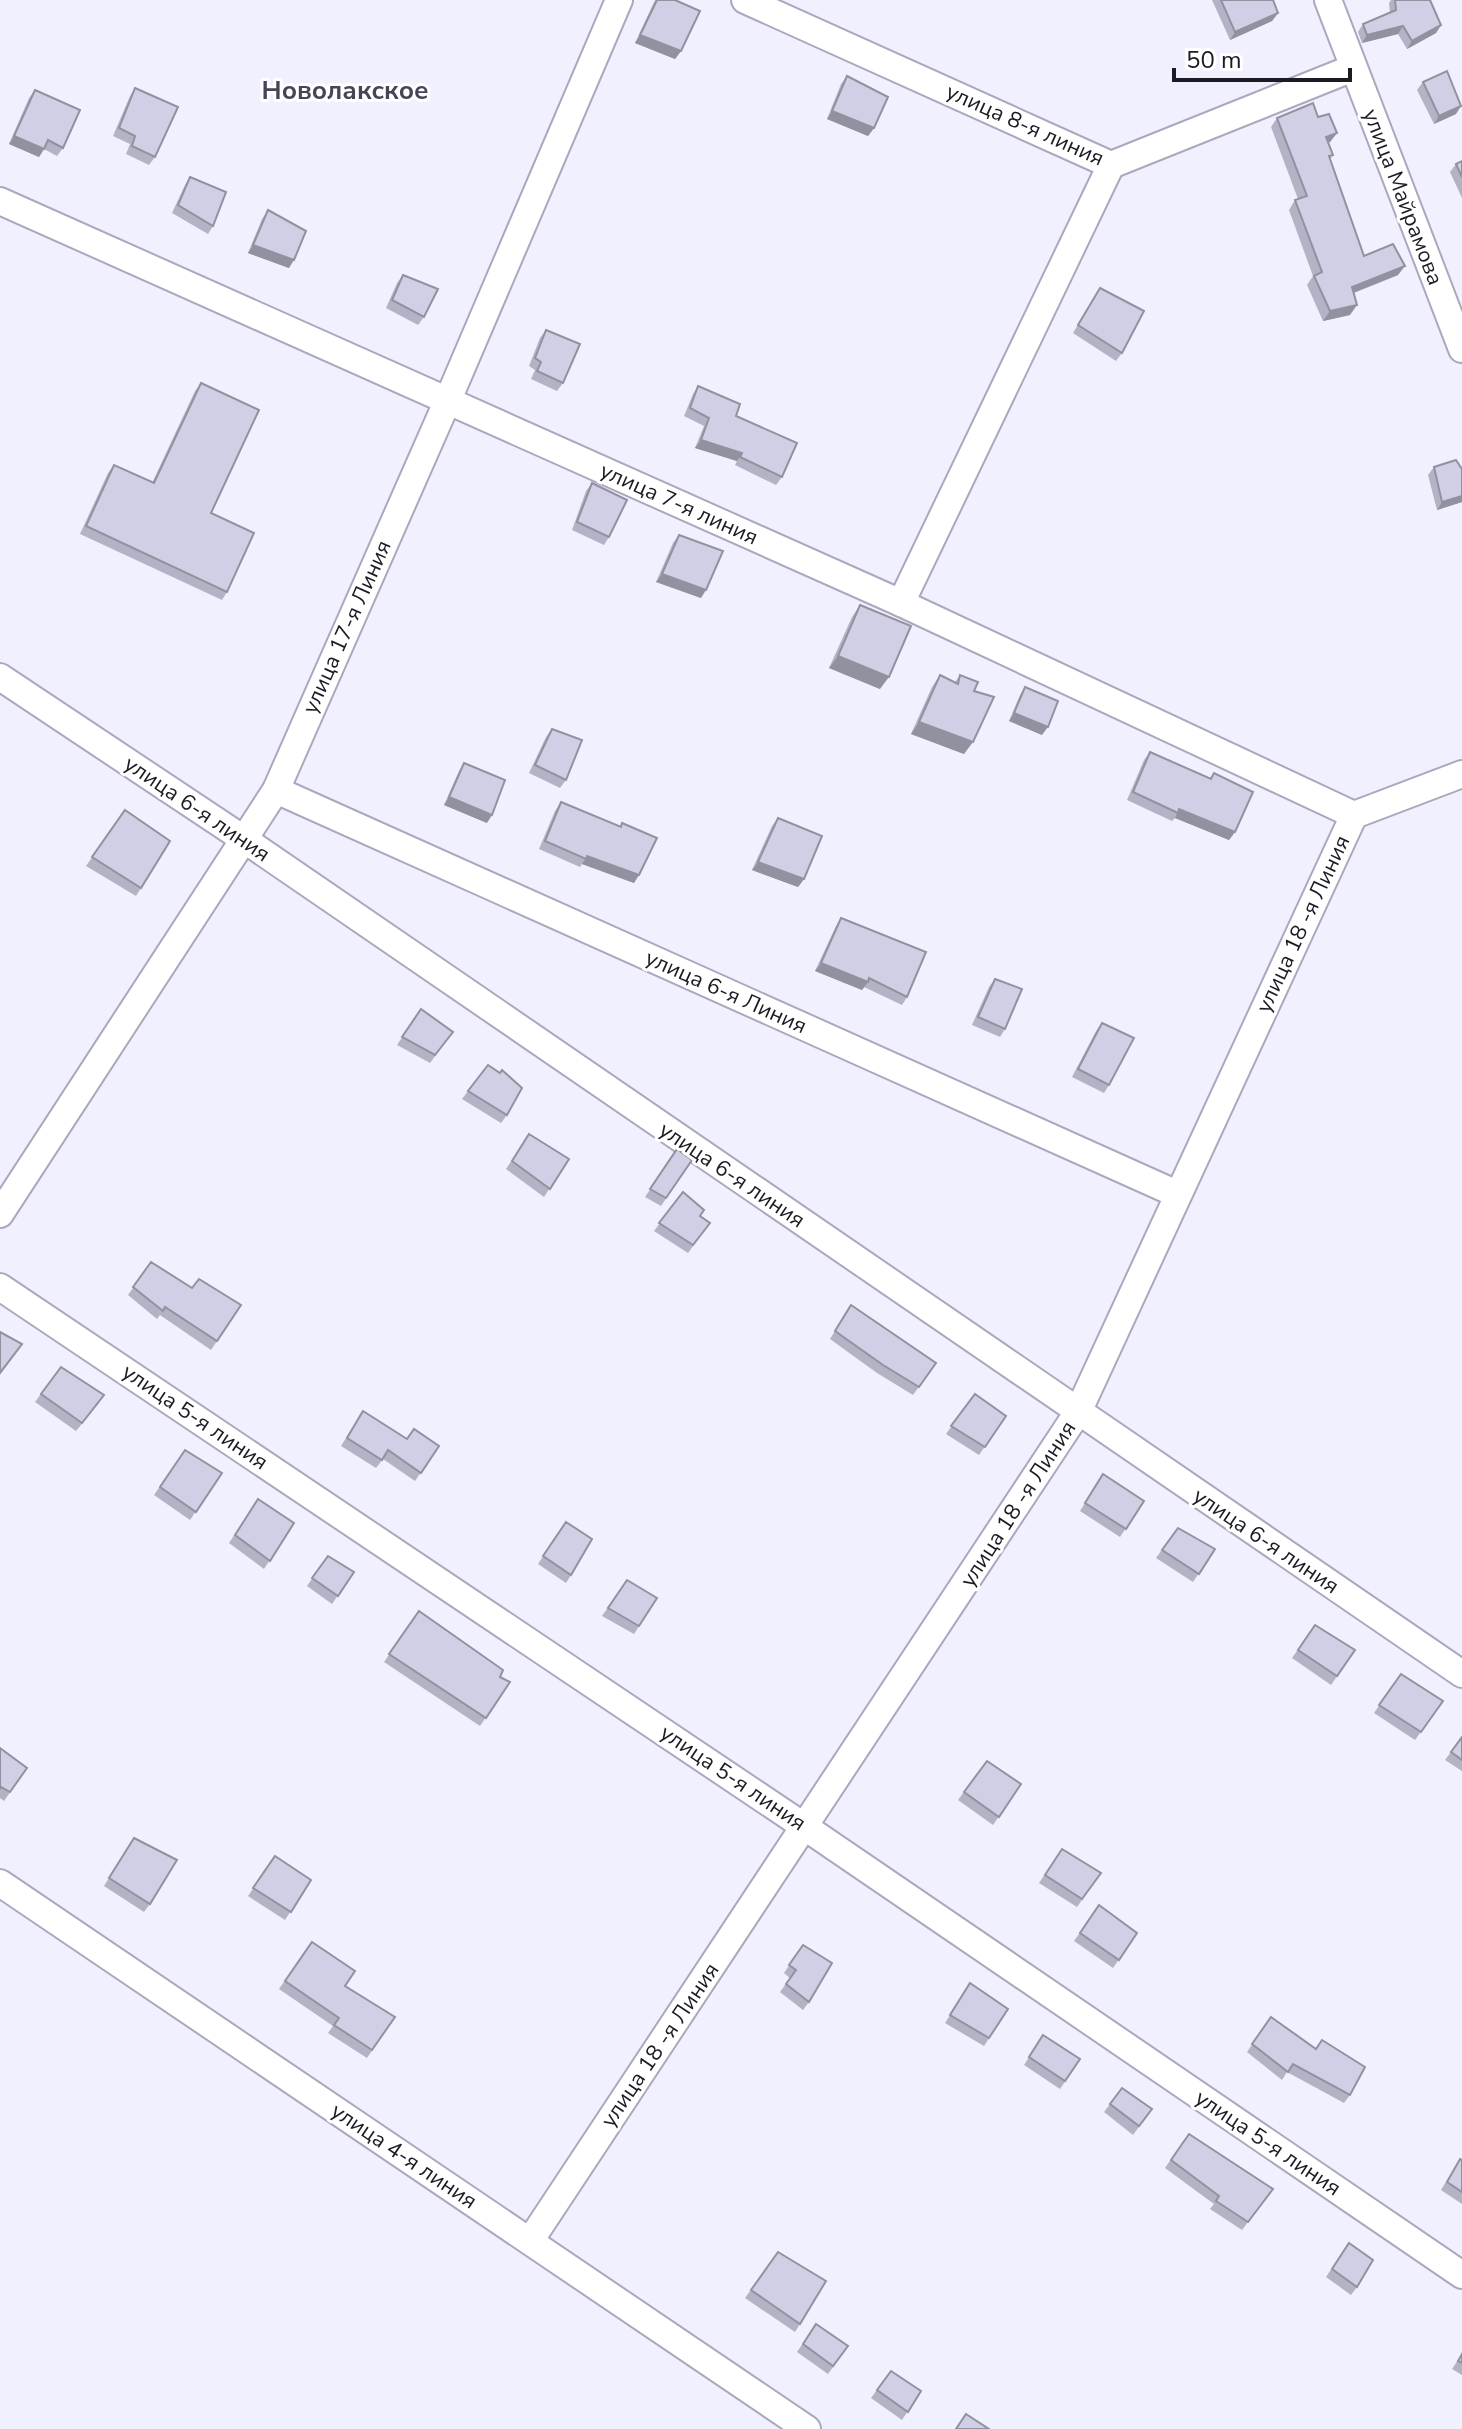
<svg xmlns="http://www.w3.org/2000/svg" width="1462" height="2429" viewBox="0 0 1462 2429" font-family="'Nunito Sans',sans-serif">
<rect width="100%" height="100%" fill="#f1f0fe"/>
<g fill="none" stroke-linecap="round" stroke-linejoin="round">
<defs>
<g id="minor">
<polyline points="745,0 1111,165 1353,68"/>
<polyline points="1328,0 1462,349"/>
<polyline points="0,201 901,603 1354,815"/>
<polyline points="901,603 1111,165"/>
<polyline points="0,677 245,840 1462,1674"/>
<polyline points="276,790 1177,1194"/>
<polyline points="0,1214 276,790 447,402 619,0"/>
<polyline points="0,1287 805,1827 1462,2275"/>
<polyline points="0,1883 807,2429"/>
<polyline points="530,2241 1078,1412 1354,815 1462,774"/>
</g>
</defs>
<!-- minor casing -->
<use href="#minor" stroke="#aba8be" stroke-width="30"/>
<!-- minor -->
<use href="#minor" stroke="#fff" stroke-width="26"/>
</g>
<!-- wall -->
<g fill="#b4b2c5">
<polygon points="655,0 675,0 681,51 675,59 635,43"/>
<polygon points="1212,0 1273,0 1278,13 1272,21 1230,40"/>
<polygon points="1391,0 1395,0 1441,25 1436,33 1407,49 1398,34 1362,43 1358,32 1363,24 1390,13 1389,3"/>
<polygon points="847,76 874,128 868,136 827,119 841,84"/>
<polygon points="1423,82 1456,114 1434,124 1417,90"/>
<polygon points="135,88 155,157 149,165 126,154 130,144 113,136 130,96"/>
<polygon points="35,90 63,148 57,156 44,149 39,157 9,144 29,98"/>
<polygon points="1318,117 1337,133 1330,142 1328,143 1333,155 1330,159 1364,256 1398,275 1354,293 1350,315 1323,321 1307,285 1313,276 1289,210 1295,200 1298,199 1271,127 1277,118"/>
<polygon points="1462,161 1462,198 1450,172 1456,164"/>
<polygon points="190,177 213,226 208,234 172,213 185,185"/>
<polygon points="268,210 289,268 248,253 262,219"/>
<polygon points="403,275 424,317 418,325 386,308 397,283"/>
<polygon points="1100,288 1122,353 1116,361 1073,333"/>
<polygon points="546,330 563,383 557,391 531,379 535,370 529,366 540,338"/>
<polygon points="201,383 211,513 227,592 222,600 80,534 108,473 114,465 152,483 195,391"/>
<polygon points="698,386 736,416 782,477 776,485 735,465 737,461 695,448 704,426 684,416 693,394"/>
<polygon points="1434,467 1462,469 1462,502 1437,510 1428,475"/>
<polygon points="592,483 609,537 604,545 572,530 586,491"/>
<polygon points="679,535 701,598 656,582 673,543"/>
<polygon points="860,605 880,689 829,668 852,617"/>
<polygon points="940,675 955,682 960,675 974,691 964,754 911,734 932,687"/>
<polygon points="1025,687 1042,735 1009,721 1020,695"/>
<polygon points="552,729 566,780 560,788 529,773 546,737"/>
<polygon points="1150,752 1210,778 1214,773 1235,832 1229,840 1175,818 1172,821 1127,800 1144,760"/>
<polygon points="464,763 487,823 444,805 459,771"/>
<polygon points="561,802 620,826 622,823 634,883 582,864 580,867 539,849 555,811"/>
<polygon points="125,810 141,888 136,896 86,866"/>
<polygon points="778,818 804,879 798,887 752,870 772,826"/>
<polygon points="841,918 907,997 902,1005 864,987 862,990 815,971 836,926"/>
<polygon points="995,979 1005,1029 1000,1037 972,1025 989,987"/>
<polygon points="421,1009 453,1032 430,1063 397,1045"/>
<polygon points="1102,1023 1109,1085 1104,1093 1072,1077 1096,1031"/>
<polygon points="488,1065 507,1115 501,1123 462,1099"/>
<polygon points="529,1134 569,1159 544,1197 506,1169"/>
<polygon points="677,1149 692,1160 661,1206 645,1197"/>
<polygon points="683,1192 700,1216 710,1223 688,1253 654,1231"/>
<polygon points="151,1262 192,1288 241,1305 211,1350 160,1315 157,1319 128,1295"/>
<polygon points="851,1305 936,1363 913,1395 877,1373 830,1339"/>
<polygon points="61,1367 99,1403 76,1431 35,1402"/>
<polygon points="975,1394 1006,1416 979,1455 946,1434"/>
<polygon points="363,1411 407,1439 439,1446 415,1481 383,1459 376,1468 341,1446"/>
<polygon points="185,1450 222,1473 190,1520 154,1495"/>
<polygon points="1098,1482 1144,1501 1120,1537 1080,1511"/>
<polygon points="258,1499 294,1523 264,1569 229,1543"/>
<polygon points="566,1522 571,1575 566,1583 538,1564"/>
<polygon points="1178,1528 1215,1549 1193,1582 1156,1558"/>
<polygon points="328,1556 354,1572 332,1604 307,1586"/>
<polygon points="627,1580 657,1598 634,1634 602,1616"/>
<polygon points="419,1611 500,1677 510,1682 480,1726 384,1662"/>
<polygon points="1315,1625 1355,1650 1331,1685 1292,1658"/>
<polygon points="1401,1674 1443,1701 1415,1740 1374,1713"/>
<polygon points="1462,1737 1462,1771 1445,1760"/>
<polygon points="0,1748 27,1768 4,1801 0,1798"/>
<polygon points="987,1761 1021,1784 993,1825 958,1800"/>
<polygon points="129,1847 150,1904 144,1912 104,1886"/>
<polygon points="1062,1849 1101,1873 1077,1907 1039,1883"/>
<polygon points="275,1856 311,1880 285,1920 248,1896"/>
<polygon points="1099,1905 1137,1933 1113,1968 1074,1941"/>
<polygon points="312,1942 345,1986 395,2017 367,2058 328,2033 333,2026 279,1989"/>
<polygon points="803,1945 809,2002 803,2010 780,1992 790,1978 784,1973"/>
<polygon points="970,1983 1008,2009 984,2046 945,2023"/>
<polygon points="1271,2017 1350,2095 1344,2103 1287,2072 1282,2080 1247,2052"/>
<polygon points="1038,2043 1080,2059 1060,2089 1024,2065"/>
<polygon points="1122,2088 1152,2109 1133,2135 1104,2112"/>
<polygon points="1189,2134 1273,2189 1242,2230 1210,2209 1214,2204 1165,2168"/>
<polygon points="1462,2160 1462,2204 1441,2190 1455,2167"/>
<polygon points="1349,2243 1357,2287 1351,2295 1326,2277"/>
<polygon points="778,2252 800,2324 795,2332 745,2298"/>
<polygon points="816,2324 848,2346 828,2374 797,2352"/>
<polygon points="1462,2354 1462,2375 1452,2369"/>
<polygon points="891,2371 921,2391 902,2420 871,2398"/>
</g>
<!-- shaded-wall -->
<g fill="#9291a0">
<polygon points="1278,13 1272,21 1230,40 1235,32"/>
<polygon points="1441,25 1436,33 1407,49 1412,41"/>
<polygon points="1403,26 1398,34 1362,43 1367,35"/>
<polygon points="640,35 681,51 675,59 635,43"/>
<polygon points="1461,106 1456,114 1434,124 1439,116"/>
<polygon points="832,111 874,128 868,136 827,119"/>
<polygon points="1337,133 1330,142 1319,146 1326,137"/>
<polygon points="14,136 44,149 39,157 9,144"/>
<polygon points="253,245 294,260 289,268 248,253"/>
<polygon points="1405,266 1398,275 1345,296 1352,287"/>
<polygon points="1357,305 1350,315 1323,321 1330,311"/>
<polygon points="701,440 742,453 737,461 695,448"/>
<polygon points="1462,496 1462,502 1437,510 1442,502"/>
<polygon points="662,574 706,590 701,598 656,582"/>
<polygon points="838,656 889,677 880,689 829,668"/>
<polygon points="1014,713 1048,727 1042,735 1009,721"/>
<polygon points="919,722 973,742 964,754 911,734"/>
<polygon points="449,797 492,815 487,823 444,805"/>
<polygon points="1179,809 1235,832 1229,840 1175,818"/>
<polygon points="587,856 639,875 634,883 582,864"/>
<polygon points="758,862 804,879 798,887 752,870"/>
<polygon points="821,963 868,982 862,990 815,971"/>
</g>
<!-- building -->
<g fill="#d1cfe5" stroke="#9291a0" stroke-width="2">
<polygon points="657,0 675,0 700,11 681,51 640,35"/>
<polygon points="1221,0 1273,0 1278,13 1235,32"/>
<polygon points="1395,0 1430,0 1441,25 1412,41 1403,26 1367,35 1363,24 1396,10"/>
<polygon points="1447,71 1461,106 1439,116 1423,82"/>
<polygon points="847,76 888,97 874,128 832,111"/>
<polygon points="135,88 178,107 155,157 132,146 135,136 119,128"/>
<polygon points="35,90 80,110 63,148 48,140 44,149 14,136"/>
<polygon points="1313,103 1318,117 1329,114 1337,133 1326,137 1333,155 1329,156 1364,256 1393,244 1405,266 1352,287 1357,305 1330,311 1314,276 1322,272 1295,200 1307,196 1277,118"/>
<polygon points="1462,161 1462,177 1456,164"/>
<polygon points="190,177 226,192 213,226 178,205"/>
<polygon points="268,210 306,231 294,260 253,245"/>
<polygon points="403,275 438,289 424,317 392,300"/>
<polygon points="1100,288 1144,311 1122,353 1078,325"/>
<polygon points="546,330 580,344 563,383 537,371 541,362 535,358"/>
<polygon points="201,383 259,410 211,513 254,533 227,592 86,526 114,465 154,483"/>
<polygon points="698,386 740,404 736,416 797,443 782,477 740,457 742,453 701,440 709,418 690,408"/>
<polygon points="1456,460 1462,469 1462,496 1442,502 1434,467"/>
<polygon points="592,483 627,500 609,537 577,522"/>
<polygon points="679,535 723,551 706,590 662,574"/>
<polygon points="860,605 911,626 889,677 838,656"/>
<polygon points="940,675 958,684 960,675 978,682 974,691 994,697 973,742 919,722"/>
<polygon points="1025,687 1058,701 1048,727 1014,713"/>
<polygon points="552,729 582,740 566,780 535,765"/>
<polygon points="1150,752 1211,779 1214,773 1253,792 1235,832 1179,809 1178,813 1133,792"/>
<polygon points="464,763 505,780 492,815 449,797"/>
<polygon points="561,802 621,827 622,823 657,838 639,875 587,856 586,859 545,841"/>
<polygon points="125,810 170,841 141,888 92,857"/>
<polygon points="778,818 822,836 804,879 758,862"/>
<polygon points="841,918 926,952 907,997 869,978 868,982 821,963"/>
<polygon points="995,979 1022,989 1005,1029 978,1017"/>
<polygon points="421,1009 453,1032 435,1055 402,1037"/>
<polygon points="1102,1023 1134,1038 1109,1085 1078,1069"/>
<polygon points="488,1065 500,1073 502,1070 522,1088 507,1115 468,1091"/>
<polygon points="529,1134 569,1159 550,1189 512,1161"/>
<polygon points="677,1149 692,1160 666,1198 650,1189"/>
<polygon points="683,1192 704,1210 700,1216 710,1223 693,1245 659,1223"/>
<polygon points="151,1262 192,1288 199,1279 241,1305 217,1341 165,1307 163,1311 133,1287"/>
<polygon points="851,1305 936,1363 919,1387 883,1365 835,1331"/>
<polygon points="0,1332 22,1344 0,1373"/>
<polygon points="61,1367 104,1395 82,1423 41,1394"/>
<polygon points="975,1394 1006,1416 985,1447 951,1426"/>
<polygon points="363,1411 407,1439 414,1429 439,1446 421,1473 388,1450 382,1460 347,1438"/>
<polygon points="185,1450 222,1473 196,1512 160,1487"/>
<polygon points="1103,1474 1144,1501 1126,1529 1085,1503"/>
<polygon points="258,1499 294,1523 270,1561 235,1535"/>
<polygon points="566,1522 592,1539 571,1575 543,1556"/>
<polygon points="1178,1528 1215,1549 1199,1574 1162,1550"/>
<polygon points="328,1556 354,1572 338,1596 312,1578"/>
<polygon points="627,1580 657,1598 639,1626 608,1608"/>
<polygon points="419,1611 503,1670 500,1677 510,1682 486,1718 389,1654"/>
<polygon points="1315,1625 1355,1650 1337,1676 1298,1650"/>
<polygon points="1401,1674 1443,1701 1421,1732 1379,1705"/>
<polygon points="1462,1737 1462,1760 1451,1752"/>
<polygon points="0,1748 27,1768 10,1792 1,1787 0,1789"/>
<polygon points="987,1761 1021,1784 999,1817 964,1792"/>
<polygon points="134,1838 177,1860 150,1904 109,1878"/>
<polygon points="1062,1849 1101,1873 1082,1899 1045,1875"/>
<polygon points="275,1856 311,1880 291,1912 253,1888"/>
<polygon points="1099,1905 1137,1933 1119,1960 1080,1933"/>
<polygon points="312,1942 355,1971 345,1986 395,2017 372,2050 334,2025 339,2018 285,1981"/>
<polygon points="803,1945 832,1963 809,2002 786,1984 796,1970 789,1965"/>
<polygon points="970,1983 1008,2009 989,2038 950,2015"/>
<polygon points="1271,2017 1316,2049 1322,2040 1365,2067 1350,2095 1293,2064 1288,2072 1252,2044"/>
<polygon points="1043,2035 1080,2059 1065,2081 1029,2057"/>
<polygon points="1122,2088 1152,2109 1139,2126 1110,2104"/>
<polygon points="1189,2134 1273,2189 1248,2222 1216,2201 1219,2196 1171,2160"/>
<polygon points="1460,2159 1462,2160 1462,2192 1447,2182"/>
<polygon points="1349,2243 1373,2260 1357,2287 1332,2269"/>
<polygon points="778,2252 826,2281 800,2324 751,2290"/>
<polygon points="816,2324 848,2346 833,2366 803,2344"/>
<polygon points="1462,2354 1462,2363 1458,2361"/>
<polygon points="891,2371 921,2391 908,2412 877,2390"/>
<polygon points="966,2414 989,2429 956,2429"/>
</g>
<g text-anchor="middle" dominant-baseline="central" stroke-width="6" stroke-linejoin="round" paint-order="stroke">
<!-- street labels -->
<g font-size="22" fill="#1c1b23" stroke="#fff">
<text transform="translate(1025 125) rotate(24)">улица 8-я линия</text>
<text transform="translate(1403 197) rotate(69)">улица Майрамова</text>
<text transform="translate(679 504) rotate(24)">улица 7-я линия</text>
<text transform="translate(347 627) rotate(-66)">улица 17-я Линия</text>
<text transform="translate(197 809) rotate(34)">улица 6-я линия</text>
<text transform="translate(1303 924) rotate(-65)">улица 18 -я Линия</text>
<text transform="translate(726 992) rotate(24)">улица 6-я Линия</text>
<text transform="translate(732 1175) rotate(34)">улица 6-я линия</text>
<text transform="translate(195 1417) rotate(34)">улица 5-я линия</text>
<text transform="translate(1018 1504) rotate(-57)">улица 18 -я Линия</text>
<text transform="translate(1266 1541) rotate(34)">улица 6-я линия</text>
<text transform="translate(733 1778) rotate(34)">улица 5-я линия</text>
<text transform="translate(660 2045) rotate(-56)">улица 18 -я Линия</text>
<text transform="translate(1268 2143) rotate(34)">улица 5-я линия</text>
<text transform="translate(404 2156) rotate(34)">улица 4-я линия</text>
</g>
<!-- quarter labels -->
<g font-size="26" font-weight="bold" fill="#464457" stroke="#fff">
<text x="345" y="90">Новолакское</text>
</g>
</g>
<!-- scale -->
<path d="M1174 68v12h176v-12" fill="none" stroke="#1c1b23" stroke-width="4"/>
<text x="1186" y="68" font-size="24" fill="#1c1b23" stroke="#ffffff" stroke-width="6" paint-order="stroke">50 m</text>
</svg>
